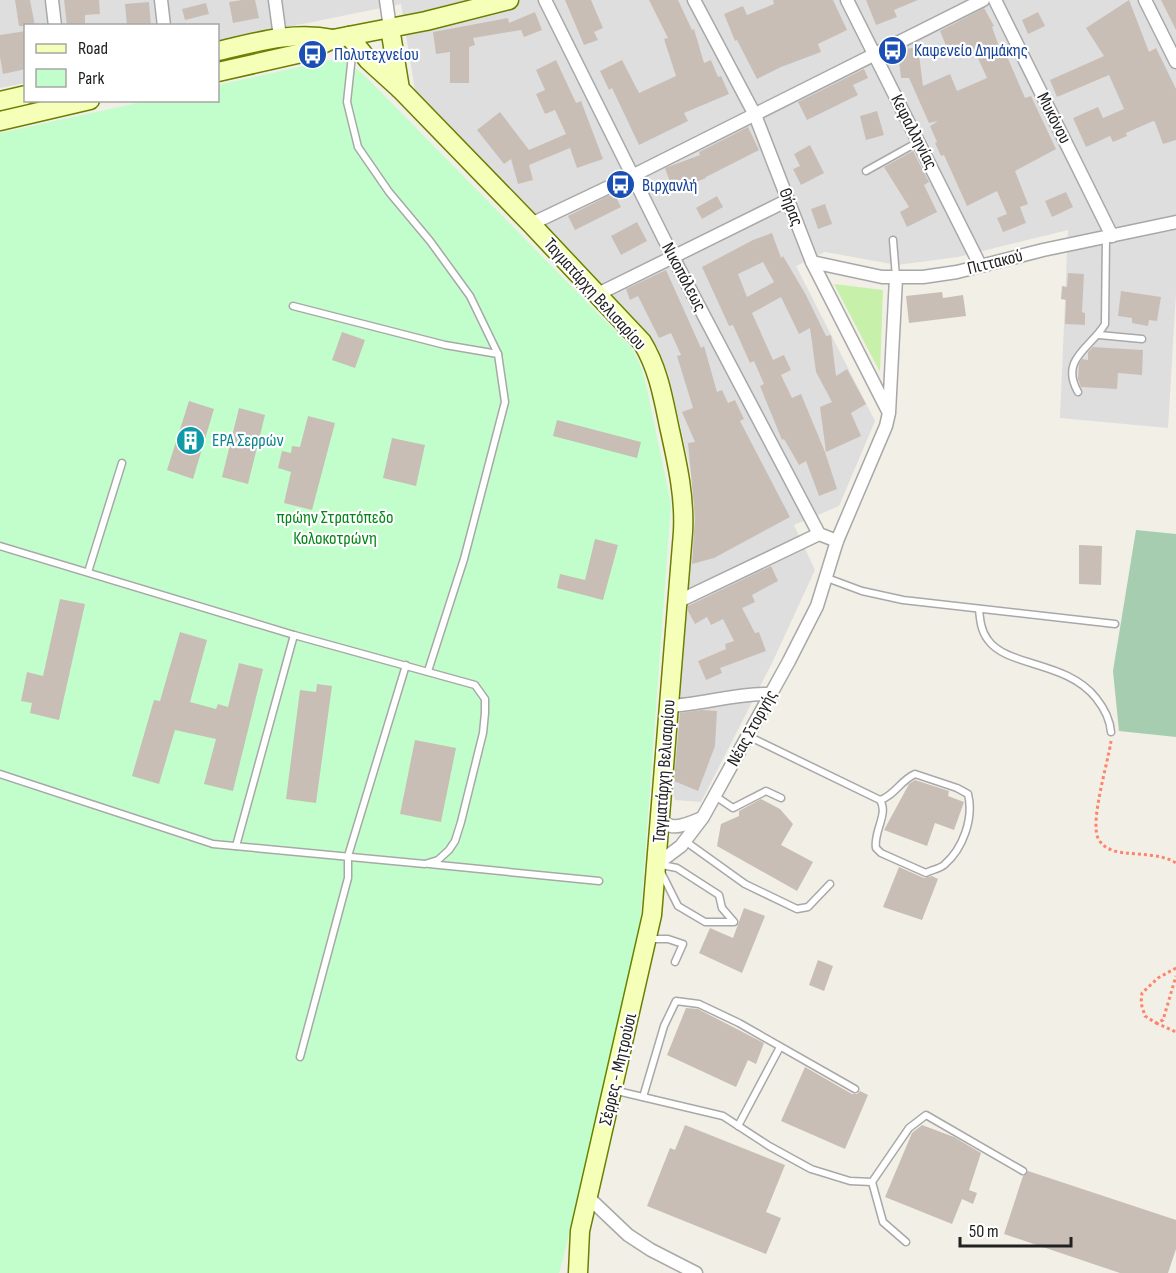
<svg xmlns="http://www.w3.org/2000/svg" width="1176" height="1273" viewBox="0 0 1176 1273" font-family="'Sofia Sans Condensed',sans-serif">
<rect width="100%" height="100%" fill="#f2efe7"/>
<!-- residential -->
<polygon fill="#dfdede" points="0,0 1176,0 1176,292 1168,428 1060,418 1068,230 958,257 897,265 825,252 796,266 875,421 839,506 794,525 815,570 772,663 701,802 675,800 670,780 674,709 696,495 669,376 658,348 645,330 415,90 401,4 218,41 218,26 26,26 25,83 0,88"/>
<!-- grass -->
<polygon fill="#c7f0aa" points="834,284 883,290 880,372"/>
<!-- cemetery -->
<polygon fill="#a6cdaf" points="1136,530 1176,534 1176,737 1119,731 1113,671"/>
<!-- park -->
<polygon fill="#c2fecb" points="344,57 371,82 632,348 642,369 648,394 671,504 640,924 626,991 563,1259 559,1273 0,1273 0,133 146,101 218,100 218,85"/>
<!-- building -->
<g fill="#c8beb6" fill-rule="evenodd">
<polygon points="15,0 30,0 35,26 19,26"/>
<polygon points="64,0 99,0 100,14 85,15 85,26 67,26"/>
<polygon points="242,0 255,0 259,18 233,23 229,2"/>
<polygon points="565,0 591,0 603,28 594,32 598,40 584,45"/>
<polygon points="649,0 678,0 692,30 694,29 704,63 711,60 718,77 721,76 729,94 684,113 688,121 639,145 612,88 609,90 600,71 622,60 639,93 676,76 664,39 668,38"/>
<polygon points="773,0 833,0 847,30 818,44 821,52 781,67 757,79 737,40 735,41 724,14 743,6 747,15 774,4"/>
<polygon points="866,0 918,0 894,10 897,17 876,25"/>
<polygon points="1129,0 1149,52 1156,48 1176,89 1176,140 1163,144 1155,122 1153,121 1126,133 1127,136 1113,142 1110,136 1086,147 1073,118 1098,107 1103,118 1124,109 1109,75 1057,97 1050,80 1104,56 1086,28"/>
<polygon points="1161,0 1176,0 1176,30"/>
<polygon points="149,2 151,26 127,26 125,4"/>
<polygon points="206,3 209,14 185,20 182,9"/>
<polygon points="984,8 994,26 992,27 1000,49 1003,47 1025,98 1031,96 1056,149 1015,171 1028,204 1020,207 1026,223 1003,232 997,218 1007,214 997,191 967,206 944,155 941,156 935,143 937,142 930,126 938,121 929,123 909,78 901,78 898,52 905,49 918,47 923,86 950,74 957,91 987,78 977,56 973,58 968,46 949,53 940,31"/>
<polygon points="535,12 542,30 524,37 521,30 473,38 475,45 469,47 469,83 450,83 450,52 436,54 433,32 508,18 509,23"/>
<polygon points="1038,12 1045,26 1028,34 1022,20"/>
<polygon points="26,31 26,69 3,74 0,57 0,35"/>
<polygon points="556,60 576,103 581,101 603,159 577,168 570,148 529,165 533,180 518,184 511,159 504,164 477,130 500,112 529,150 566,134 555,110 545,114 536,94 545,90 536,70"/>
<polygon points="864,69 868,78 853,85 858,95 807,120 798,102"/>
<polygon points="877,111 884,135 866,140 860,116"/>
<polygon points="748,127 759,150 706,177 706,178 673,191 665,168 700,155 699,152"/>
<polygon points="810,145 824,173 801,185 793,169 800,166 794,154"/>
<polygon points="913,151 929,182 924,185 937,212 907,227 900,212 909,207 884,167"/>
<polygon points="1066,192 1073,207 1052,217 1045,201"/>
<polygon points="614,193 621,207 575,230 568,216"/>
<polygon points="717,196 723,207 702,219 696,208"/>
<polygon points="825,204 832,224 818,229 811,209"/>
<polygon points="637,222 647,241 621,255 611,236"/>
<path d="M772 233 781 258 783 256 806 295 826 336 831 335 836 376 847 369 866 404 851 413 861 436 826 452 820 407 832 402 816 372 810 328 799 334 781 297 752 313 773 360 784 355 791 370 781 375 792 398 801 394 825 452 837 489 819 496 806 461 799 465 784 439 782 440 760 386 764 384 754 361 750 363 733 325 729 326 702 267 753 240ZM763 262 774 282 747 297 738 274Z"/>
<polygon points="666,270 701,348 704,346 717,392 722,390 728,403 735,400 744,419 740,421 790,517 714,558 692,564 695,518 688,443 695,442 682,412 693,408 677,356 681,355 671,333 659,338 638,296 630,300 626,289"/>
<polygon points="1068,273 1084,274 1082,312 1085,313 1085,325 1065,324 1066,300 1061,299 1062,286 1067,287"/>
<polygon points="1121,291 1161,297 1157,321 1149,320 1148,326 1132,323 1132,318 1118,316"/>
<polygon points="942,292 943,298 963,295 966,316 909,323 906,296"/>
<polygon points="342,332 365,340 355,368 332,360"/>
<polygon points="1093,347 1143,350 1142,375 1118,373 1117,389 1081,387 1078,379 1079,364 1082,359 1088,360 1088,352"/>
<polygon points="189,401 214,409 193,479 167,470"/>
<polygon points="239,408 265,415 248,484 222,477"/>
<polygon points="308,416 335,423 312,510 284,503 291,472 278,468 282,451 291,453 292,446 300,447"/>
<polygon points="557,420 641,442 637,458 553,436"/>
<polygon points="392,438 425,445 416,486 383,478"/>
<polygon points="595,539 618,545 603,600 557,588 560,574 585,580"/>
<polygon points="1079,545 1102,546 1101,585 1079,584"/>
<polygon points="771,566 778,581 752,595 755,602 742,608 755,633 759,632 766,651 720,668 722,673 706,680 698,661 726,649 725,644 734,641 723,619 711,625 707,617 695,624 688,611 688,606"/>
<polygon points="60,599 85,604 59,720 30,713 32,703 21,701 27,672 43,676"/>
<polygon points="180,632 207,640 190,702 216,709 218,704 228,707 239,663 263,669 233,791 204,784 216,739 175,730 159,784 132,776 154,700 160,701"/>
<polygon points="317,684 332,686 316,803 286,799 300,690 316,692"/>
<polygon points="702,710 717,711 715,746 698,791 674,781 680,713"/>
<polygon points="415,740 456,748 441,822 400,814"/>
<polygon points="915,780 949,791 948,796 964,802 954,830 935,823 927,846 884,830 909,784"/>
<polygon points="761,799 780,809 793,824 781,845 813,862 797,891 717,846 721,824 739,816 739,811"/>
<polygon points="899,867 924,878 932,876 938,879 922,920 883,907"/>
<polygon points="744,908 765,916 742,973 699,953 710,928 733,938"/>
<polygon points="818,960 833,966 824,991 809,985"/>
<polygon points="686,1008 698,1009 764,1043 756,1064 748,1060 736,1087 667,1055"/>
<polygon points="805,1067 852,1094 857,1094 860,1091 868,1095 845,1149 781,1121"/>
<polygon points="685,1125 785,1165 766,1212 781,1218 766,1254 647,1206 670,1148 675,1150"/>
<polygon points="922,1125 954,1137 981,1153 969,1190 977,1193 973,1204 962,1199 952,1224 885,1197 912,1133"/>
<polygon points="1028,1171 1176,1220 1176,1249 1168,1273 1120,1273 1004,1234 1023,1176"/>
</g>
<g fill="none" stroke-linecap="round" stroke-linejoin="round">
<defs>
<g id="lane">
<polyline points="353,46 347,102 358,147 389,192 430,241 470,296 498,354"/>
<polyline points="866,171 918,142"/>
<polyline points="893,240 896,277"/>
<polyline points="293,306 445,345 498,354 505,402 464,559 428,671"/>
<polyline points="1099,335 1142,339"/>
<path d="M1078 392C1059 359 1091 348 1105 324L1106 237"/>
<polyline points="0,546 294,635 475,685 485,699 485,713 483,733 461,822 455,841 449,850 438,860 425,864 213,844 0,774"/>
<polyline points="88,572 122,463"/>
<polyline points="827,578 862,591 903,600 1115,624"/>
<path d="M979 609C980 620 981 631 988 640 1007 667 1067 661 1096 698 1104 708 1110 719 1111 732"/>
<path d="M748 736 880 800C889 814 873 832 876 848L881 853 926 873C931 870 939 869 944 865 963 849 974 818 968 794L957 788 915 774C901 780 894 796 880 800"/>
<polyline points="715,796 733,808 766,791 781,798"/>
<polyline points="685,841 745,884 797,909 808,907 830,884"/>
<polyline points="236,846 294,635"/>
<polyline points="429,864 599,881"/>
<polygon points="657,864 677,868 719,895 722,908 734,922 705,922 678,906"/>
<polyline points="648,939 668,939 683,944 675,962"/>
<polyline points="300,1057 348,878 348,856 406,665"/>
<polyline points="613,1090 723,1116 769,1146 811,1169 850,1181 872,1182 909,1128 926,1115 1023,1171"/>
<polyline points="643,1097 664,1026 676,1001 699,1004 739,1023 855,1089"/>
<polyline points="738,1126 780,1047"/>
<polyline points="872,1182 883,1222 906,1242"/>
</g>
<g id="street">
<polyline points="52,0 55,26"/>
<polyline points="161,0 164,26"/>
<polyline points="275,0 280,37"/>
<polyline points="386,0 390,28"/>
<polyline points="545,0 673,257 819,534 837,541"/>
<polyline points="694,0 755,115 812,262 888,411"/>
<polyline points="847,0 980,265"/>
<polyline points="995,0 1112,236"/>
<polyline points="1145,0 1176,62"/>
<polyline points="531,224 632,176 983,0"/>
<polyline points="812,262 882,277 923,277 957,272 1043,250 1176,222"/>
<polyline points="598,294 788,200"/>
<polyline points="677,602 819,534"/>
<path d="M669 706C704 704 736 693 771 694"/>
<path d="M661 812C663 836 688 824 702 818"/>
<polyline points="657,864 681,846 703,817 789,661 817,606 837,541 886,426 889,413 896,278"/>
<polyline points="588,1197 628,1235 651,1250 696,1273"/>
</g>
<g id="secondary">
<path d="M390 28 400 89 531 224 642 342C658 368 663 397 669 426 677 462 685 496 683 532L652 915 580 1231 578 1273"/>
<polyline points="349,36 368,60 400,89"/>
<path d="M218 51C257 42 293 31 333 39"/>
<polyline points="218,72 306,52 333,39 426,21 509,0"/>
<polyline points="0,101 26,95"/>
<polyline points="0,121 90,100"/>
</g>
</defs>
<!-- lane casing -->
<use href="#lane" stroke="#a8a8a8" stroke-width="9"/>
<!-- street casing -->
<use href="#street" stroke="#a8a8a8" stroke-width="15"/>
<!-- secondary casing -->
<use href="#secondary" stroke="#698000" stroke-width="21"/>
<!-- path -->
<g stroke="#ff846b" stroke-width="3" stroke-dasharray="3 3" stroke-linecap="butt">
<path d="M1111 741C1108 763 1090 820 1098 838 1103 849 1115 852 1126 853 1142 855 1162 854 1176 863"/>
<polyline points="1176,968 1158,978 1142,993 1141,1003 1145,1016 1156,1023 1163,1020 1176,976"/>
<polyline points="1156,1023 1176,1032"/>
</g>
<!-- lane -->
<use href="#lane" stroke="#fff" stroke-width="6"/>
<!-- street -->
<use href="#street" stroke="#fff" stroke-width="12"/>
<!-- secondary -->
<use href="#secondary" stroke="#f6ffb8" stroke-width="18"/>
</g>
<!-- icons -->
<defs>
<symbol id="bus-disc" viewBox="-11 -11 22 22"><circle r="9.5" fill="#1a4fb4" stroke="#fff"/><path d="M-5-6H5V4H4V6H2V4H-2V6H-4V4H-5ZM-3.5-4V0h7V-4ZM-3.5 1.2v1.5H-2V1.2ZM2 1.2v1.5H3.5V1.2Z" fill="#fff"/></symbol>
<symbol id="building-disc" viewBox="-11 -11 22 22"><circle r="9.5" fill="#0f9aa8" stroke="#fff"/><path d="M-4-6H4V6H1V3H-1V6H-4ZM-2.5-4.3h1.7v1.8h-1.7ZM.8-4.3h1.7v1.8H.8ZM-2.5-1h1.7V.8h-1.7ZM.8-1h1.7V.8H.8Z" fill="#fff"/></symbol>
</defs>
<g fill-rule="evenodd">
<use href="#bus-disc" x="876" y="34" width="33" height="33"/>
<use href="#bus-disc" x="296" y="38" width="33" height="33"/>
<use href="#bus-disc" x="604" y="168" width="33" height="33"/>
<use href="#building-disc" x="174" y="424" width="33" height="33"/>
</g>
<g text-anchor="middle" dominant-baseline="central" stroke-width="4.5" stroke-linejoin="round" paint-order="stroke">
<!-- transit labels -->
<g font-size="18" fill="#164399" stroke="#fff" text-anchor="start">
<text x="914" y="50">Καφενείο Δημάκης</text>
<text x="334" y="54">Πολυτεχνείου</text>
<text x="642" y="185">Βιρχανλή</text>
</g>
<!-- street labels -->
<g font-size="18" fill="#212121" stroke="#fff">
<text transform="translate(1054 118) rotate(63)">Μυκόνου</text>
<text transform="translate(914 132) rotate(63)">Κεφαλληνίας</text>
<text transform="translate(791 207) rotate(69)">Θήρας</text>
<text transform="translate(995 262) rotate(-14)">Πιττακού</text>
<text transform="translate(684 277) rotate(62)">Νικοπόλεως</text>
<text transform="translate(595 294) rotate(48)">Ταγματάρχη Βελισαρίου</text>
<text transform="translate(752 728) rotate(-61)">Νέας Στοργής</text>
<text transform="translate(664 771) rotate(-86)">Ταγματάρχη Βελισαρίου</text>
<text transform="translate(618 1069) rotate(-77)">Σέρρες - Μητρούσι</text>
</g>
<!-- culture labels -->
<g font-size="18" fill="#0d838f" stroke="#fff" text-anchor="start">
<text x="212" y="440">ΕΡΑ Σερρών</text>
</g>
<!-- park labels -->
<g font-size="18" fill="#038617" stroke="#fff">
<text x="335" y="517">πρώην Στρατόπεδο<tspan x="335" dy="21">Κολοκοτρώνη</tspan></text>
</g>
</g>
<!-- legend -->
<rect x="24" y="24" width="195" height="78" fill="#ffffff" stroke="#a6a6a6" stroke-width="1.5"/>
<rect x="36" y="44" width="30" height="9" fill="#f6ffb8" stroke="#a6a6a6" stroke-width="1.5"/>
<text x="78" y="54" font-size="18" fill="#212121">Road</text>
<rect x="36" y="69" width="30" height="18" fill="#c2fecb" stroke="#a6a6a6" stroke-width="1.5"/>
<text x="78" y="84" font-size="18" fill="#212121">Park</text>
<!-- scale -->
<path d="M960 1237v9h111v-9" fill="none" stroke="#212121" stroke-width="3"/>
<text x="969" y="1237" font-size="18" fill="#212121" stroke="#ffffff" stroke-width="4.5" paint-order="stroke">50 m</text>
</svg>
